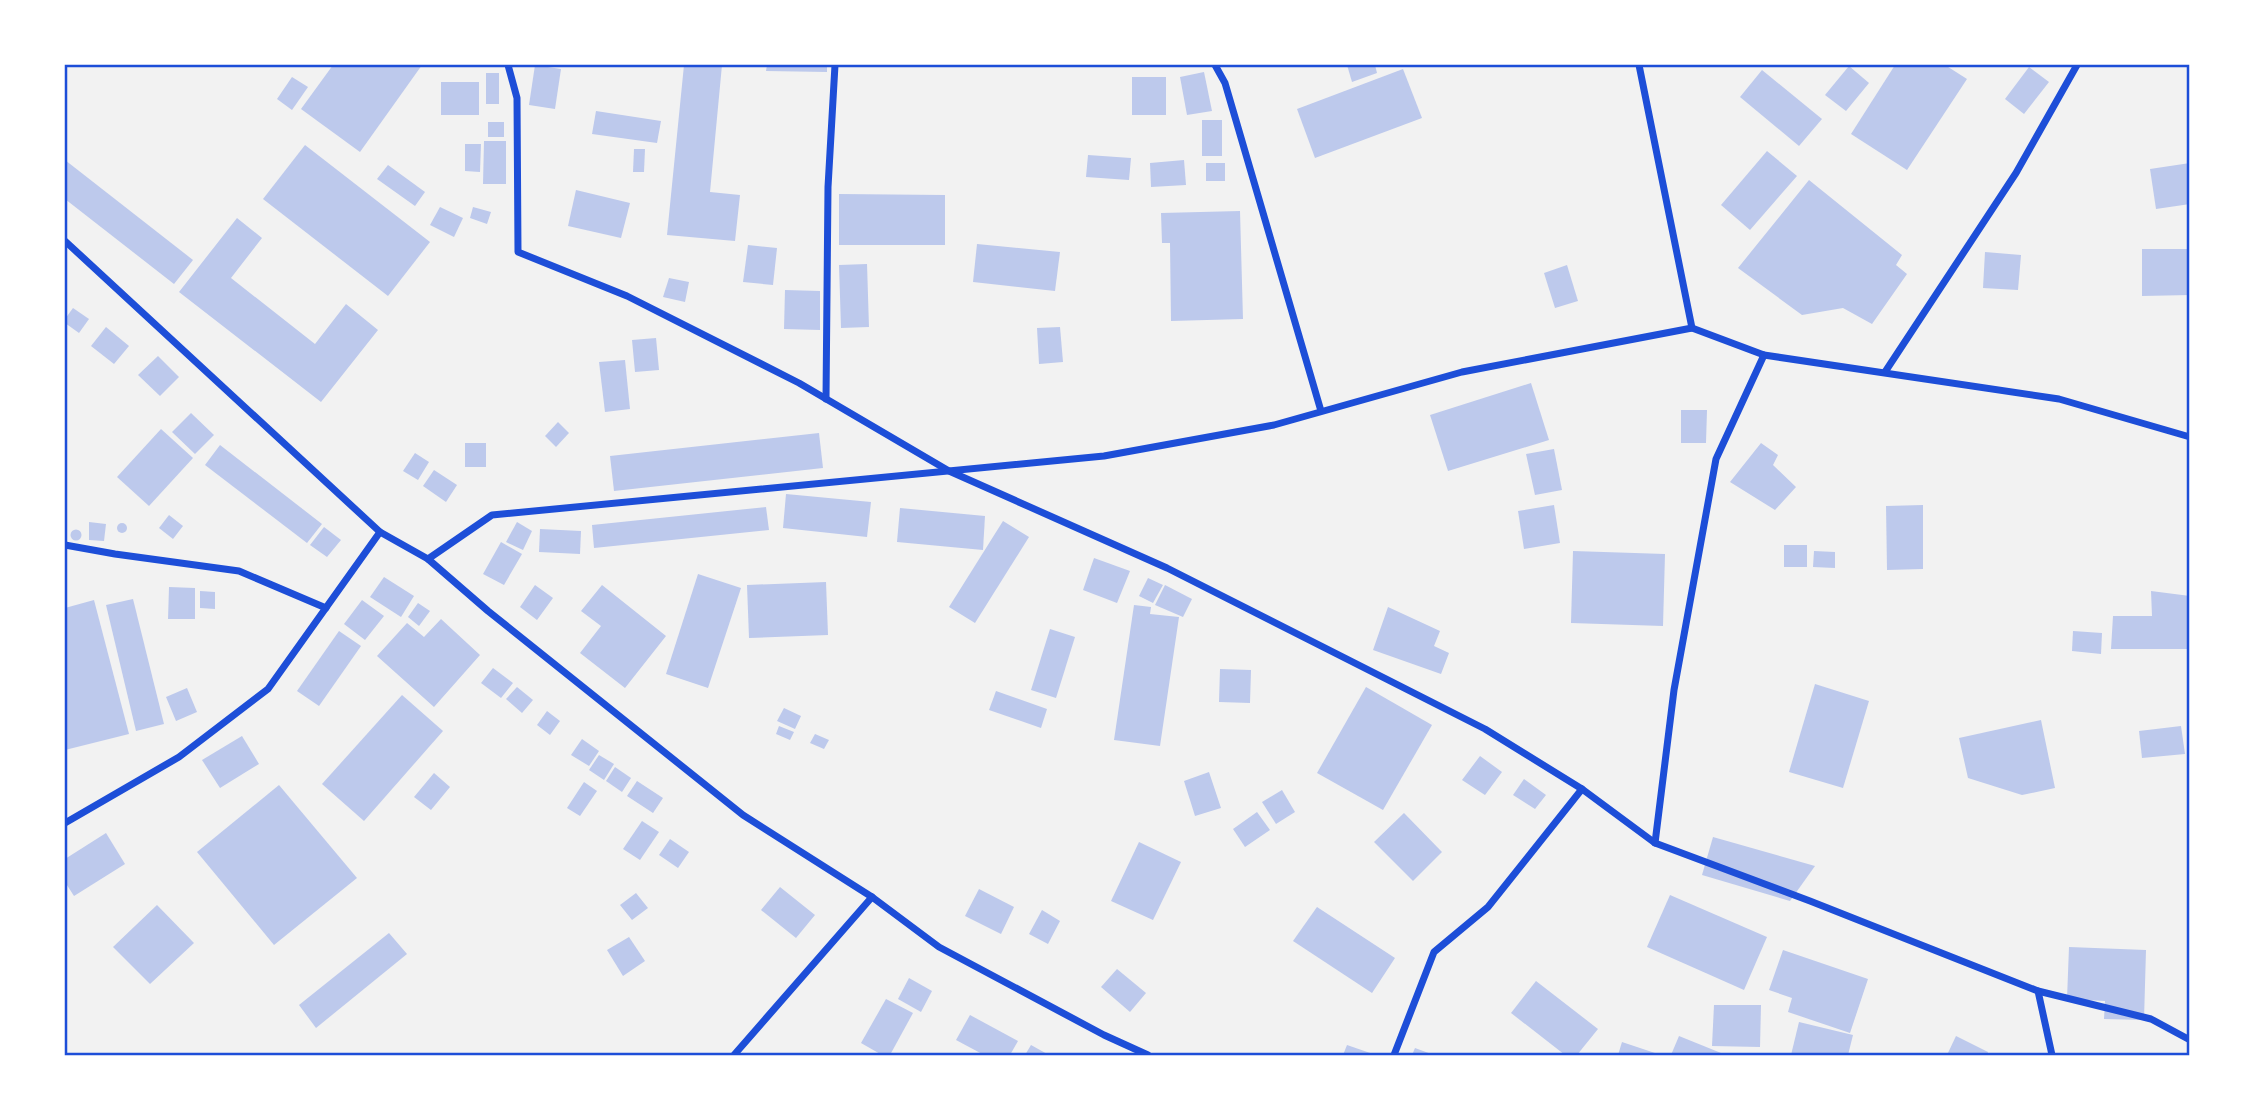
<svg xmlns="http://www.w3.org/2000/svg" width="2255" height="1120" viewBox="0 0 2255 1120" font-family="Manrope,sans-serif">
<rect width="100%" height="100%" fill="#f2f2f2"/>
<!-- building -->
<g fill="#bdc9ec">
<polygon points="333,65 422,65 360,152 301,109"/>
<polygon points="535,65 561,69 555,109 529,105"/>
<polygon points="684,65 722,65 710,192 740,195 735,241 667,235"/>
<polygon points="767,65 827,65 827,72 766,71"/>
<polygon points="1347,65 1375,65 1377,73 1352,82"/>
<polygon points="1895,65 1945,65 1967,79 1907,170 1851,134"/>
<polygon points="1849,66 1869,83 1846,111 1825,95"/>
<polygon points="2029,67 2049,82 2024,114 2005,99"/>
<polygon points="1403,69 1422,118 1315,158 1297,109"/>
<polygon points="1762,70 1822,119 1799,146 1740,97"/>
<polygon points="1204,72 1212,111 1187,115 1180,77"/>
<rect x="486" y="73" width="13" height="31"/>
<polygon points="292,77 308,87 292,110 277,99"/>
<rect x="1132" y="77" width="34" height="38"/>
<rect x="441" y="82" width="38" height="33"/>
<polygon points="596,111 661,121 657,143 592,134"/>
<rect x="1202" y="120" width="20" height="36"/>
<rect x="488" y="122" width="16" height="15"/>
<polygon points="484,141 506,141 506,184 483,184"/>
<polygon points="465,144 481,144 480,172 465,171"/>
<polygon points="305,145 430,242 388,296 263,199"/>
<polygon points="634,149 645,149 644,172 633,172"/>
<polygon points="1767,151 1797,176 1750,230 1721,205"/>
<polygon points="1088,155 1131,158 1129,180 1086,177"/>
<polygon points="65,160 193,260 174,284 65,199"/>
<polygon points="1184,160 1186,185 1151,187 1150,163"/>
<rect x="1206" y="163" width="19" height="18"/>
<polygon points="2190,163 2190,204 2156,209 2150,169"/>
<polygon points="388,165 425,192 415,206 377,179"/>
<polygon points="1809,180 1902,255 1896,265 1907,274 1872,324 1843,308 1802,315 1738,268"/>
<polygon points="576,190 630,203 621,238 568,226"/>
<polygon points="839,194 945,195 945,245 839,245"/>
<polygon points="440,207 463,218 454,237 430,225"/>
<polygon points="473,207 491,212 487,224 470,218"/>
<polygon points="1240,211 1243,319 1171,321 1170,243 1162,243 1161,213"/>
<polygon points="237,218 262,238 231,278 315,344 346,304 378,330 321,402 179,292"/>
<polygon points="977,244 1060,252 1055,291 973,282"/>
<polygon points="748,245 777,248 773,285 743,282"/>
<polygon points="2142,249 2190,249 2190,295 2142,296"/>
<polygon points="1985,252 2021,255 2018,290 1983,288"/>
<polygon points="867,264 869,327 841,328 839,265"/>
<polygon points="1567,265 1578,301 1555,308 1544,273"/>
<polygon points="669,278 689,282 685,302 663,297"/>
<polygon points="785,290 820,291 820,330 784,329"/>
<polygon points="73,308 89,319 79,333 65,323 65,319"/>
<polygon points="106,327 129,346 114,364 91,346"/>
<polygon points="1060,327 1063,362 1039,364 1037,328"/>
<polygon points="656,338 659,370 635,372 632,340"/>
<polygon points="158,356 179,377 160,396 138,375"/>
<polygon points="625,360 630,409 605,412 599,362"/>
<polygon points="1531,383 1549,440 1448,471 1430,415"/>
<polygon points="1681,410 1707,410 1706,443 1681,443"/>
<polygon points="191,413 214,435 195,454 172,432"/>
<polygon points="558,422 569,433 556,447 545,436"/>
<polygon points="161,429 193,458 149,506 117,477"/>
<polygon points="819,433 823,468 614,491 610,456"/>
<rect x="465" y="443" width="21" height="24"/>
<polygon points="1761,443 1778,455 1773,465 1796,487 1775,510 1730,482"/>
<polygon points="220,445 322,524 307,543 205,465"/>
<polygon points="1554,449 1562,490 1535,495 1526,454"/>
<polygon points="415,453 429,462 418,480 403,471"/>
<polygon points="434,470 457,485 446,502 423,486"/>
<polygon points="786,494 871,502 867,537 783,528"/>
<polygon points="1554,505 1560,543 1524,549 1518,511"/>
<polygon points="1923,505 1923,569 1887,570 1886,506"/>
<polygon points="766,507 769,530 594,548 592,525"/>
<polygon points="900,508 985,516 983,550 897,542"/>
<polygon points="169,515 183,526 173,539 159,528"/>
<polygon points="1003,521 1029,537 975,623 949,607"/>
<polygon points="89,522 106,524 104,541 89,540"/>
<polygon points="517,522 532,531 523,550 506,542"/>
<circle cx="122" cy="528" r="5"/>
<polygon points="324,527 341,540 327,557 310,545"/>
<polygon points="540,529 581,531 580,554 539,552"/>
<circle cx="76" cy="535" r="5.5"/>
<polygon points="501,542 522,554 504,585 483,574"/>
<rect x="1784" y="545" width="23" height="22"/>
<polygon points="1573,551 1665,554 1663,626 1571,623"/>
<polygon points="1814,551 1835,552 1835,568 1813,567"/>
<polygon points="1094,558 1130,571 1117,603 1083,590"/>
<polygon points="698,574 741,588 708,688 666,674"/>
<polygon points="384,577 414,596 401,617 370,597"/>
<polygon points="1148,578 1163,585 1153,603 1139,596"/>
<polygon points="826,582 828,635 749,638 747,585"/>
<polygon points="535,585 553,598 537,620 520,607"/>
<polygon points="602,585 666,636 625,688 580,653 601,626 581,611"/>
<polygon points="1165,585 1192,599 1183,617 1155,605"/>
<polygon points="169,587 195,588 195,619 168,619"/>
<polygon points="200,591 215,592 215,609 200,608"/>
<polygon points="2151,591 2190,596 2190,649 2111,649 2113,616 2152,616"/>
<polygon points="133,599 164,724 136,731 106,605"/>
<polygon points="94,600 129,734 65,750 65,608"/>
<polygon points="362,600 384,616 365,640 344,624"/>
<polygon points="418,603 430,611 419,626 408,617"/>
<polygon points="1134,605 1151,607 1150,614 1179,617 1160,746 1114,740"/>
<polygon points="1388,607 1440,631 1434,646 1449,653 1441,674 1373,650"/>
<polygon points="441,619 480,655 434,707 377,656 407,623 424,637"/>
<polygon points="1050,629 1075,637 1056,698 1031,690"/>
<polygon points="339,631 361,646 319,706 297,691"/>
<polygon points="2073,631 2102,633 2101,654 2072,651"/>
<polygon points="493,668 513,683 501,698 481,683"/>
<polygon points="1220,669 1251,670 1250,703 1219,702"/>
<polygon points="1815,684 1869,701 1843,788 1789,772"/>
<polygon points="517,687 533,700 522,713 506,699"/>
<polygon points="1366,687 1432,725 1383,810 1317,773"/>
<polygon points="187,688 197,712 176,721 166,697"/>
<polygon points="996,691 1047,709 1041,728 989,710"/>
<polygon points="402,695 443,731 364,821 322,784"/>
<polygon points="784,708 801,716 795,729 777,721"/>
<polygon points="547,711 560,721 550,735 537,725"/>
<polygon points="2041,720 2055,788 2022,795 1968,778 1959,738"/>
<polygon points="779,726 794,732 790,740 776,734"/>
<polygon points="2181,726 2185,754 2142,758 2139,731"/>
<polygon points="815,734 829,740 824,749 810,743"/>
<polygon points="242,736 259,764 220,788 202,760"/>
<polygon points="582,739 599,751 589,766 571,755"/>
<polygon points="599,755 614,764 604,780 589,770"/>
<polygon points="1480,756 1502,772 1485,795 1462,780"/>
<polygon points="615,767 631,778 622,792 606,781"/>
<polygon points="1209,772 1221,808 1195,816 1184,781"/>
<polygon points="434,773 450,787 431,810 414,797"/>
<polygon points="1524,779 1546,795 1535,809 1513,795"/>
<polygon points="637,781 663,798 653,813 627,796"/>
<polygon points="584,782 597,791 580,816 567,808"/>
<polygon points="279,785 357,878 274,945 197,852"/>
<polygon points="1282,790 1295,812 1276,824 1262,802"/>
<polygon points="1257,812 1270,830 1245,847 1233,829"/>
<polygon points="1404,813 1442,852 1413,881 1374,842"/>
<polygon points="642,821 659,832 640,860 623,849"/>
<polygon points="106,833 125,864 74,896 65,882 65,859"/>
<polygon points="1713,837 1815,866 1790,901 1702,875"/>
<polygon points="670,839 689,852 678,868 659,855"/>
<polygon points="1139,842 1181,862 1153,920 1111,901"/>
<polygon points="780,887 815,915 796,938 761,910"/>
<polygon points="979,889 1014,907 1001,934 965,916"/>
<polygon points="636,893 648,908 632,920 620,905"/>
<polygon points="1670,895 1767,937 1744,990 1647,947"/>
<polygon points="157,905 194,943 150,984 113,947"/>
<polygon points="1317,907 1395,958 1372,993 1293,941"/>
<polygon points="1042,910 1060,921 1048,944 1029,934"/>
<polygon points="389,933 407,954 316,1028 299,1005"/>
<polygon points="629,937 645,961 623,976 607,950"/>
<polygon points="2069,947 2146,950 2144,1020 2104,1019 2105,1001 2067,999"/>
<polygon points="1783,950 1868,979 1850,1033 1788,1012 1792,998 1769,990"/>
<polygon points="1117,969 1146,993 1130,1012 1101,987"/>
<polygon points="909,978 932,991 921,1012 898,999"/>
<polygon points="1536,981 1598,1029 1577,1055 1565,1055 1511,1013"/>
<polygon points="886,999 913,1013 890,1055 882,1055 861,1043"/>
<polygon points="1714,1005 1761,1005 1760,1047 1712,1046"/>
<polygon points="970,1015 1018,1041 1010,1055 984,1055 956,1040"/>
<polygon points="1799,1022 1853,1035 1848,1055 1791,1055"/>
<polygon points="1679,1036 1726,1055 1671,1055"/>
<polygon points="1956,1036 1988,1052 1987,1055 1947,1055"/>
<polygon points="1622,1042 1661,1055 1618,1055"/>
<polygon points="1031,1045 1049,1055 1025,1055"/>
<polygon points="1347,1045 1376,1055 1343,1055"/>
<polygon points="1415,1048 1434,1055 1412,1055"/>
</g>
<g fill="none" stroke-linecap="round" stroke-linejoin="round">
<!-- minor -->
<g stroke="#1d4ed8" stroke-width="7">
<polyline points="508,65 517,98 518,252 627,296 799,383 949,471 1167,568 1485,729 1582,789 1655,843 1810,901 2038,991 2151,1019 2190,1040"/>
<polyline points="1215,65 1225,83 1321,411"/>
<polyline points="1639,65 1692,328"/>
<polyline points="65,241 380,532 428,559 488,611 743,815 872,897 939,947 1104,1035 1148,1055"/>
<polyline points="1885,372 2016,173 2077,65"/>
<polyline points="826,399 828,187 835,65"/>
<polyline points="65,545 115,554 239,571 326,608"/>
<polyline points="428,559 492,515 1104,456 1274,425 1462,372 1692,328 1764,355 2059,399 2190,437"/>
<polyline points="65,823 179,757 268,689 380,532"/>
<polyline points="1655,843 1674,690 1716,459 1764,355"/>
<polyline points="2038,991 2052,1055"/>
<polyline points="734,1055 872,897"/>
<polyline points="1394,1055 1434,952 1488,907 1582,789"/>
</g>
</g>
<!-- border -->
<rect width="2255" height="1120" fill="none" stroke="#ffffff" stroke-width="133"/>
<rect x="66" y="66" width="2122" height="988" fill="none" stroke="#1d4ed8" stroke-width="2.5"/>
</svg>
